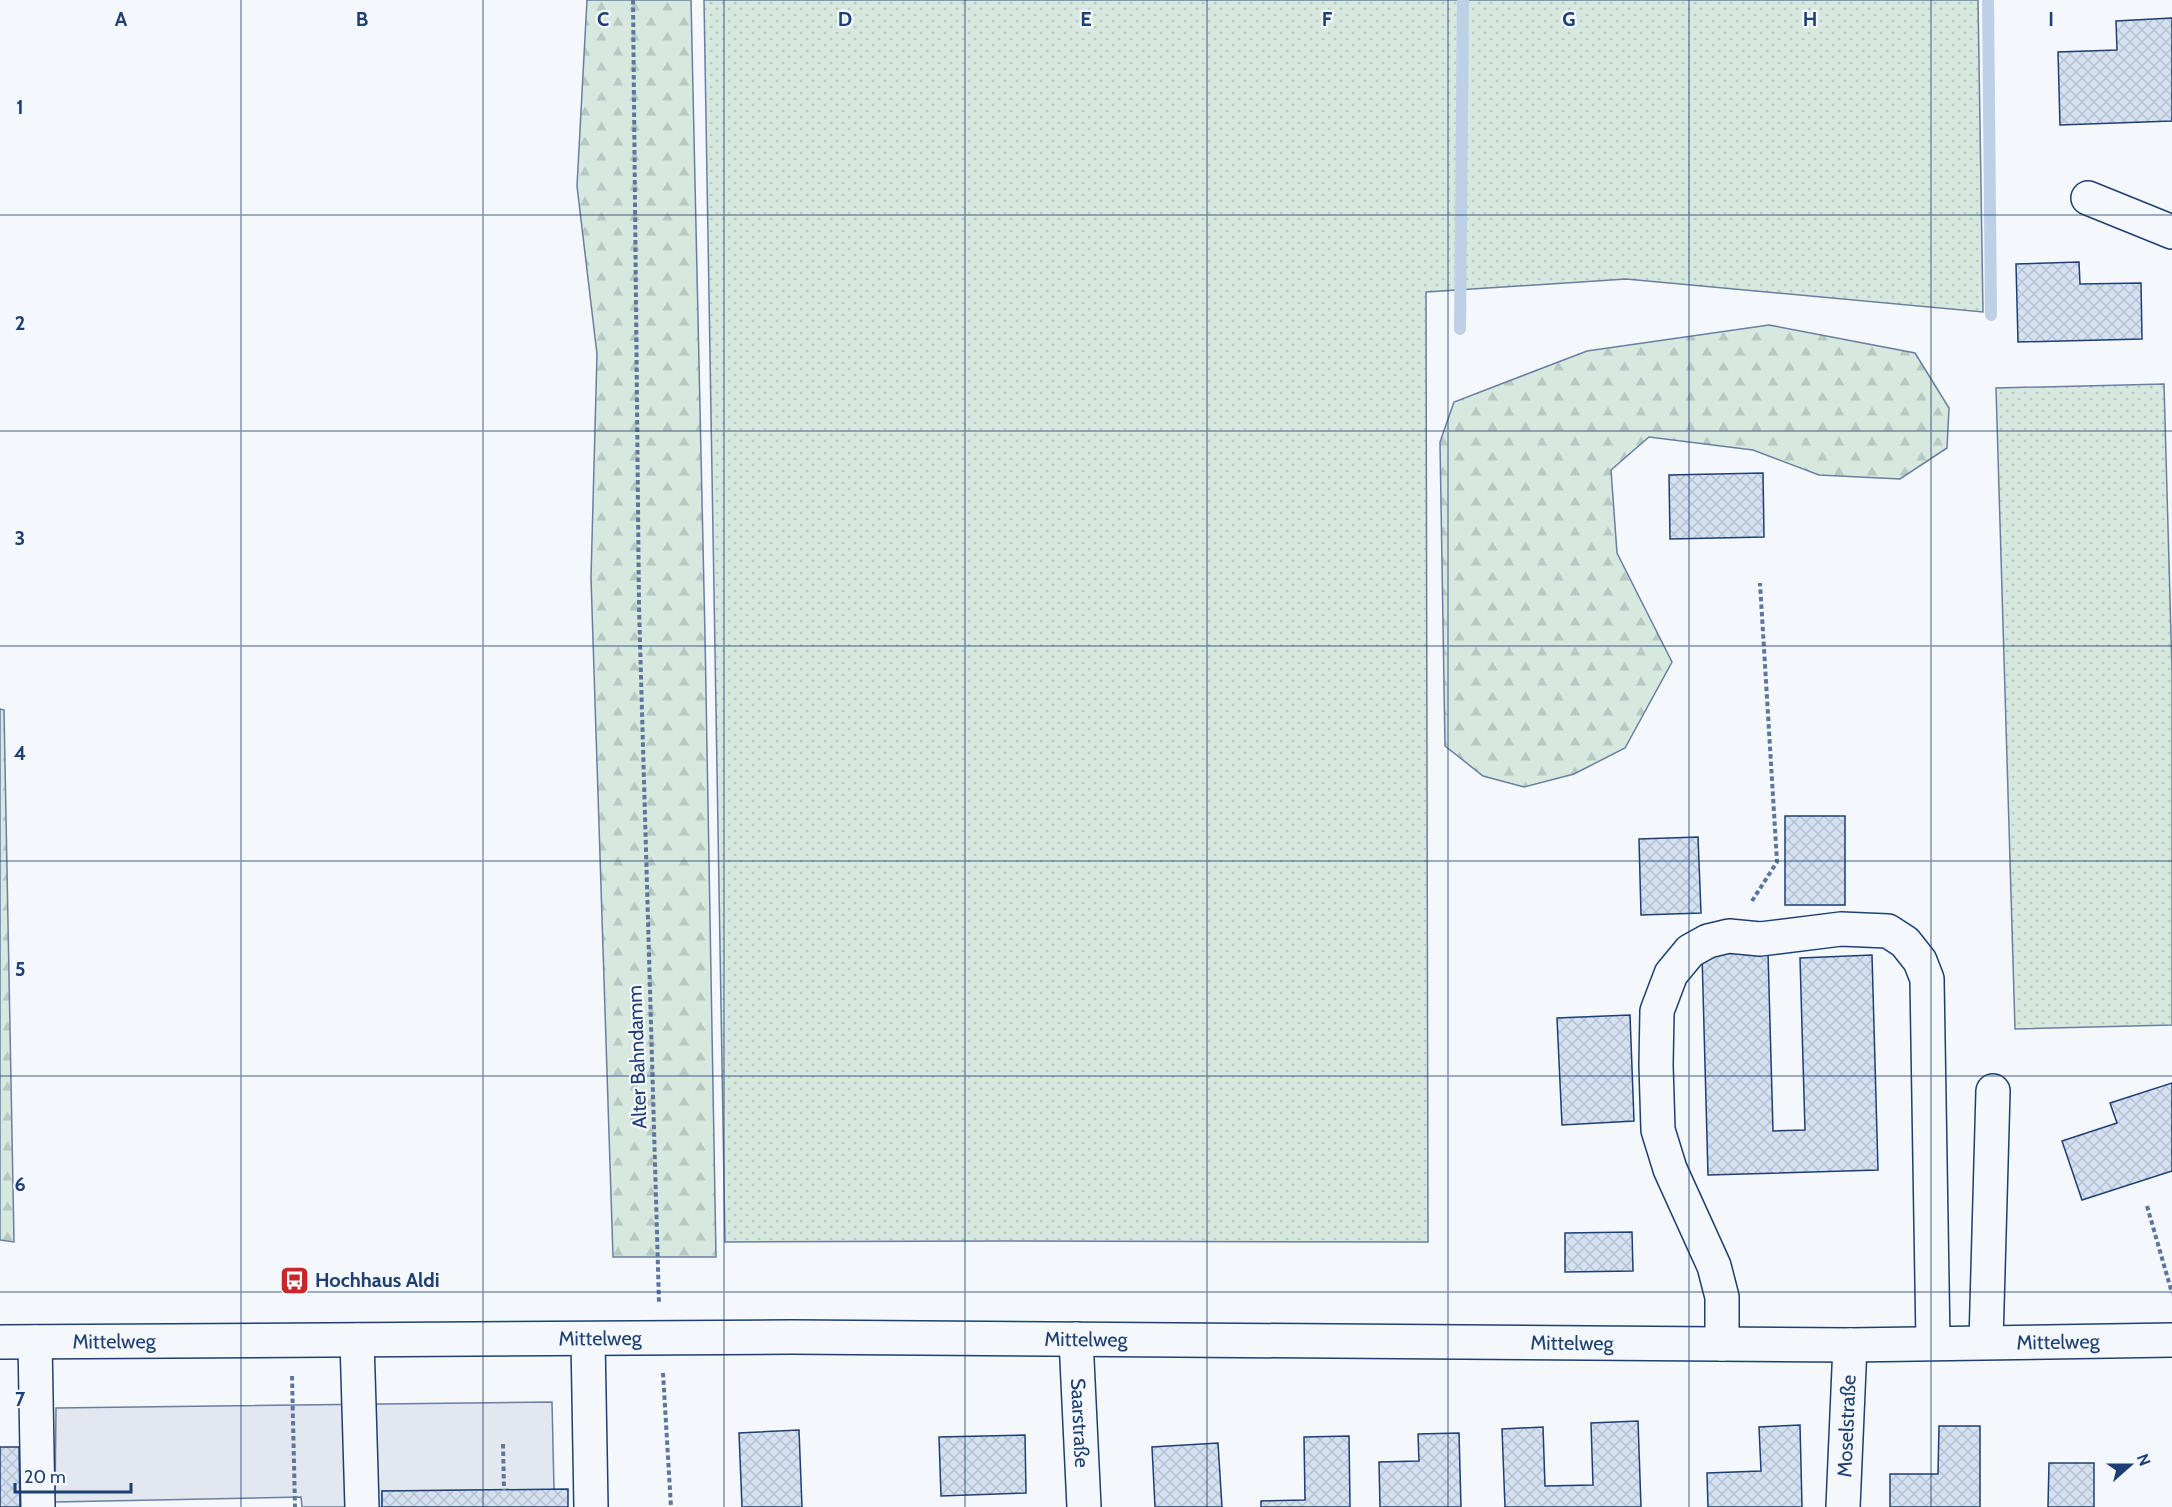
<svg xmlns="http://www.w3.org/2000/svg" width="2172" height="1507" viewBox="0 0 2172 1507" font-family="Cabin,sans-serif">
<defs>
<pattern id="grass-dots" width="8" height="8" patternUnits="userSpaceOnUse" patternTransform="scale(1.5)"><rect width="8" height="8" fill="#d7e8df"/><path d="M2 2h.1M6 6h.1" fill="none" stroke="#b8c8c3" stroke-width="1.8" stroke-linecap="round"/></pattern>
<pattern id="forest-firs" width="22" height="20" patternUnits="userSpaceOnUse" patternTransform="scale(1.5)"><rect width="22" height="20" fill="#d7e8df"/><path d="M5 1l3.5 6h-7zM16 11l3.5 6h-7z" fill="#b8c8c3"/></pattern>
<pattern id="building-cross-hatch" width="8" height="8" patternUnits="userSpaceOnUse" patternTransform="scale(1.5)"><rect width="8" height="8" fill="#d5e0f0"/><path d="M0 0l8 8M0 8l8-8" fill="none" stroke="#b6c1d1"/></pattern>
</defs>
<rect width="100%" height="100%" fill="#f4f7fb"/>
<!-- grass -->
<g fill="url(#grass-dots)" stroke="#687fa3" stroke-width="1.5">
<polygon points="704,0 1978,0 1983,312 1626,279 1426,292 1428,1242 1001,1241 725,1242"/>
<polygon points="2164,384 2172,670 2172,1025 2015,1029 1996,388"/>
</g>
<!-- forest -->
<g fill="url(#forest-firs)" stroke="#687fa3" stroke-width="1.5">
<polygon points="587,0 691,0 705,636 716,1257 613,1257 591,578 597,354 577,186"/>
<polygon points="1769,325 1915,353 1949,408 1947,448 1900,479 1819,475 1753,450 1649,437 1611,470 1617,553 1672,662 1625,748 1574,774 1524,787 1483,776 1445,746 1440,442 1454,402 1587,351"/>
<polygon points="0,709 4,710 14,1242 0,1240"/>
</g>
<!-- parking -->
<polygon fill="#e3e8f0" stroke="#687fa3" stroke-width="1.5" points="552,1402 554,1490 382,1491 382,1507 302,1507 301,1497 55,1502 56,1408"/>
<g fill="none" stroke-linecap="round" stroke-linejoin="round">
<!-- stream -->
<g stroke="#bed0e5" stroke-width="12">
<polyline points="1988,0 1991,315"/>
<polyline points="1460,329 1463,0"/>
</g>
</g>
<!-- building -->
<g fill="url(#building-cross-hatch)" stroke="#1d3f73" stroke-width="1.5">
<polygon points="2172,18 2172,121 2060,125 2058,52 2117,50 2116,21"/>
<polygon points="2079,262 2080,284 2141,283 2142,339 2018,342 2016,264"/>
<polygon points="1763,473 1764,537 1670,539 1669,475"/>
<rect x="1785" y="816" width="60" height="89"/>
<polygon points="1698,837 1701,913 1641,915 1639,839"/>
<polygon points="1768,952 1773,1131 1805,1130 1800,958 1872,955 1878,1170 1708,1175 1702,954"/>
<polygon points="1630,1015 1634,1121 1562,1125 1557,1018"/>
<polygon points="2172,1083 2172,1171 2082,1200 2062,1141 2117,1123 2110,1103"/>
<polygon points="1632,1232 1633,1271 1565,1272 1565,1233"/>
<polygon points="1638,1421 1641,1507 1505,1507 1502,1429 1543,1427 1545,1486 1593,1485 1591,1423"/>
<polygon points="1800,1425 1802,1507 1708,1507 1707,1473 1761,1471 1759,1427"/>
<polygon points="1939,1426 1980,1426 1980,1507 1890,1507 1890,1474 1938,1474"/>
<polygon points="799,1430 802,1507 742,1507 739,1433"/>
<polygon points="1459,1433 1461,1507 1380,1507 1379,1462 1419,1461 1418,1434"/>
<polygon points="1025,1435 1026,1493 941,1496 939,1437"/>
<polygon points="1349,1436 1350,1507 1261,1507 1261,1501 1305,1500 1304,1437"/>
<polygon points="1218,1443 1222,1507 1155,1507 1152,1447"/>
<polygon points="0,1447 19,1447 20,1507 0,1507"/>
<polygon points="2049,1463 2094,1463 2094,1507 2048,1507"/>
<polygon points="568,1489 568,1507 382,1507 382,1491"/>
</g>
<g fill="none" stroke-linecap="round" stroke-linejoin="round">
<defs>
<g id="minor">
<polyline points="2088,198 2172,232"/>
<polyline points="588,1339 591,1507"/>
<path id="s1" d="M1076 1339 1084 1507"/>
<polyline points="357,1340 362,1507"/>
<path id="s2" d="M0 1342 791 1337 1850 1345 2172 1340"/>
<polyline points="35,1342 38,1507"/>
<polyline points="1986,1342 1993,1091"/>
<polyline points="1722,1344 1722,1297 1714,1266 1670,1169 1658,1130 1656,1065 1657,1011 1671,974 1690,951 1708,941 1729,936 1760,939 1841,929 1888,931 1905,942 1920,961 1927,979 1933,1343"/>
<path id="s3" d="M1843 1507 1850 1345"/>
</g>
</defs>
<!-- minor casing -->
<use href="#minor" stroke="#1d3f73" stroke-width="36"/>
<!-- path -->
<g stroke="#5e769c" stroke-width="4" stroke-dasharray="4.5 3" stroke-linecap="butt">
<polyline points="633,0 639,607 659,1303"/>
<polyline points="1752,901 1777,862 1760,583"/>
<polyline points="2147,1206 2172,1293"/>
<polyline points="663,1373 671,1507"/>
<polyline points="292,1376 295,1507"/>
<polyline points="503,1444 504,1490"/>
</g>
<!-- minor -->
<use href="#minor" stroke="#f4f7fb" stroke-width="33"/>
</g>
<!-- grid -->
<path fill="none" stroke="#1d3f73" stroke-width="1.5" stroke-opacity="0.55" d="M241 0V1507M483 0V1507M724 0V1507M965 0V1507M1207 0V1507M1448 0V1507M1689 0V1507M1931 0V1507M0 215H2172M0 431H2172M0 646H2172M0 861H2172M0 1076H2172M0 1292H2172"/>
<!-- icons -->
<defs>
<symbol id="bus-square" viewBox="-11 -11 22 22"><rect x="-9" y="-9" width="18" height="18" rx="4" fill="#c62828" stroke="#f4f7fb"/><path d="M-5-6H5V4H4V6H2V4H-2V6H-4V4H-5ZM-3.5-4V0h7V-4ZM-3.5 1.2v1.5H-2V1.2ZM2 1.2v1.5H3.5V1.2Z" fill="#fff"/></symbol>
</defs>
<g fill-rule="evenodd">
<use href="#bus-square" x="278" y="1264" width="33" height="33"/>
</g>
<g text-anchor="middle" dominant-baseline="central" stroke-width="4.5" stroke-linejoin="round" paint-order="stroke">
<!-- street labels -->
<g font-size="20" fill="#1d3f73" stroke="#f4f7fb">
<text transform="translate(637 1057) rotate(-92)">Alter Bahndamm</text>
<text stroke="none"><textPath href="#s2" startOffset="600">Mittelweg</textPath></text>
<text stroke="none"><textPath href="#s2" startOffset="1086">Mittelweg</textPath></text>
<text stroke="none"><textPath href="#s2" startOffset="114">Mittelweg</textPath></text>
<text stroke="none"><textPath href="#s2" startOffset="2058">Mittelweg</textPath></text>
<text stroke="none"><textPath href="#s2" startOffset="1572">Mittelweg</textPath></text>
<text stroke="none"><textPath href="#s1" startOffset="84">Saarstraße</textPath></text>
<text stroke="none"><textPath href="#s3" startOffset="81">Moselstraße</textPath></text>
</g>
<!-- poi labels -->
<g font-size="20" font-weight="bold" fill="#1d3f73" stroke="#f4f7fb" text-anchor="start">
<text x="315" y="1280">Hochhaus Aldi</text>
</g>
</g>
<g font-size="20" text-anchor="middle" font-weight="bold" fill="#1d3f73" stroke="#f4f7fb" stroke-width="4.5" stroke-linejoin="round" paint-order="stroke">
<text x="121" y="26">A</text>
<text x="362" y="26">B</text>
<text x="603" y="26">C</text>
<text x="845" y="26">D</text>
<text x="1086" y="26">E</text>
<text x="1327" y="26">F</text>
<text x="1569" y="26">G</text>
<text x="1810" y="26">H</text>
<text x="2051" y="26">I</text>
<text x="20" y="114">1</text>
<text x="20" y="330">2</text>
<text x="20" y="545">3</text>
<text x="20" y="760">4</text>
<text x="20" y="976">5</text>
<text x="20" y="1191">6</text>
<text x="20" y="1406">7</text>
</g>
<!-- north arrow -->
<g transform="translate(2130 1465) rotate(69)" stroke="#f4f7fb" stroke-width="4.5" paint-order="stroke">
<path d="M0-4.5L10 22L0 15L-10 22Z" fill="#1d3f73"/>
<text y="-9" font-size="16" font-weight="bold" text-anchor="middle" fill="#1d3f73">N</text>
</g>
<!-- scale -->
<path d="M15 1483v9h116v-9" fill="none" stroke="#1d3f73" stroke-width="3"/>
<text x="24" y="1483" font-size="18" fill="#1d3f73" stroke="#f4f7fb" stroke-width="4.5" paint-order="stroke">20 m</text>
</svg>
